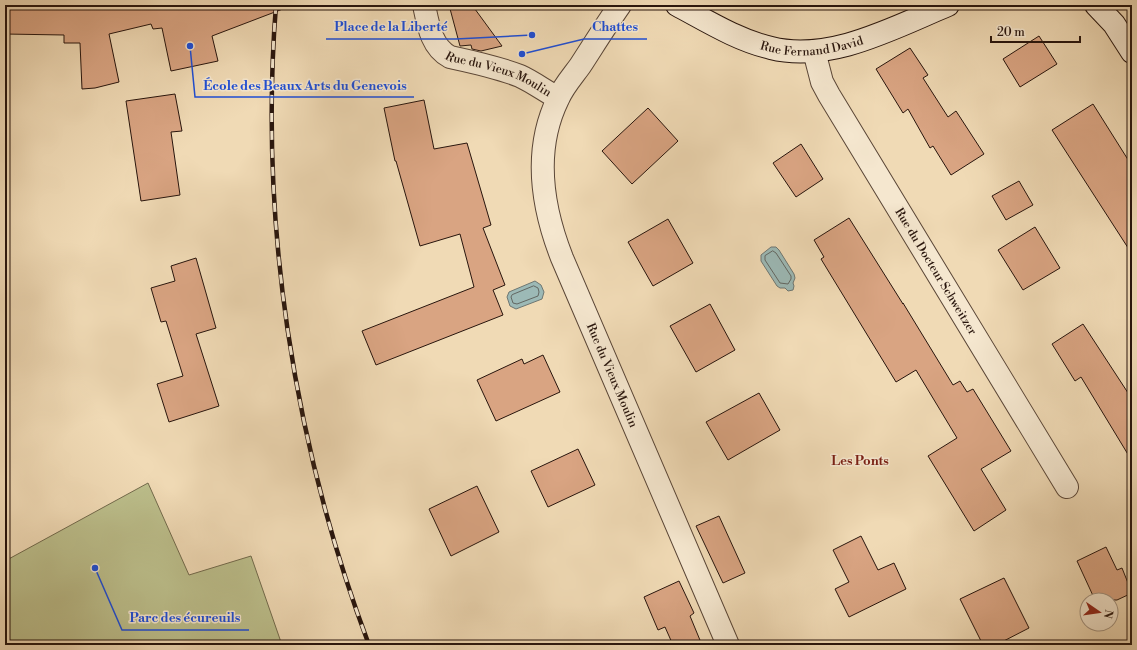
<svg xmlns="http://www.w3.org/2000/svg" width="1137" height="650" viewBox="0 0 1137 650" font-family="'Libre Bodoni',serif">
<rect width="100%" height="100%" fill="#f0dab5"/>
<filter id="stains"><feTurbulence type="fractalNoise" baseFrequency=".005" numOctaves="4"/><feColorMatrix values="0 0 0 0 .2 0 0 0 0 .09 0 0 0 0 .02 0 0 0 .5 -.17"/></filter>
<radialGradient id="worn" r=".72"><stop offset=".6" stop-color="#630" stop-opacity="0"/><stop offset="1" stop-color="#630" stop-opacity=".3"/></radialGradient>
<!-- green -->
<polygon fill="#bcbf8c" stroke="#726a4c" points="148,483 189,575 251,556 282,645 5,645 5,561"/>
<!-- water -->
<g fill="#9cb9b6" stroke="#6e7772">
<polygon points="771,247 776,247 779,250 794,274 795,278 793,283 794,286 793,290 788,291 785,288 780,288 777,286 761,261 761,255"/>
<polygon points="535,281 541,285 544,292 542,299 516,309 510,306 507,297 509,292"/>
</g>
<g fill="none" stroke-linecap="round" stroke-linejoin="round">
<!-- shore -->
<g stroke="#626762" stroke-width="1">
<polygon points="773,251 776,253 791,276 791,279 788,284 780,283 765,260 765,256"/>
<polygon points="534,286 538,288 539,292 538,296 517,304 513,303 511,297 512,295"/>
</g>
</g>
<!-- building -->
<g fill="#d9a482" stroke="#28150d">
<polygon points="5,5 287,5 288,7 212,36 218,61 171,71 162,28 153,29 151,24 109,34 119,82 95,88 82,89 80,43 64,43 64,35 5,34"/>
<polygon points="449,5 472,5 502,46 481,51 472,49 471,45 460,46"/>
<polygon points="1039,36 1057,64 1020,87 1003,59"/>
<polygon points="910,48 928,75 923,78 948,117 956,111 984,154 951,175 933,146 930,148 908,109 903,113 876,69"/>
<polygon points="175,94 182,131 171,132 180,195 141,201 126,101"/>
<polygon points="424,100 434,149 467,143 491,225 483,228 505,285 493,290 503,315 376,365 362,331 474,287 460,234 420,246 396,161 395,161 384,108"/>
<polygon points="1093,104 1132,166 1132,254 1052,130"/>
<polygon points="648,108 678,141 632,184 602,151"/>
<polygon points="801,144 823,179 796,197 773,163"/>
<polygon points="1019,181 1033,205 1006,220 992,196"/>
<polygon points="849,218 903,304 903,303 953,385 960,381 967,392 973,389 1011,451 981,469 1006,510 974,531 928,456 957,438 916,370 896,382 821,259 824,257 814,240"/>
<polygon points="668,219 693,263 653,286 628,242"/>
<polygon points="1035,227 1060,268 1023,290 998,250"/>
<polygon points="196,258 216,328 196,334 219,406 169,422 157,384 183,376 166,321 161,322 151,288 175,281 171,266"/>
<polygon points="710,304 735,350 696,372 670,326"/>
<polygon points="1083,324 1132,399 1132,461 1081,377 1075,381 1052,344"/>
<polygon points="543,355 560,392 496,421 477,380 522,359 524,364"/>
<polygon points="759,393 780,430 728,460 706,422"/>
<polygon points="578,449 595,485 548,507 531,471"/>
<polygon points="477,486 499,532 451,556 429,509"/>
<polygon points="719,516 745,573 723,583 696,526"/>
<polygon points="861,536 878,570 894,563 906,589 849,617 835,589 849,582 833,550"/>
<polygon points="1106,547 1117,570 1122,568 1132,593 1117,600 1095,600 1077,561"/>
<polygon points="1004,578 1029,628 996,645 983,645 960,599"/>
<polygon points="679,581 694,613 690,616 702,645 673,645 665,627 658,630 644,597"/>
</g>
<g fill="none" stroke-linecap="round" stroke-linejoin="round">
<defs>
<g id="street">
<path id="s1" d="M424 5C428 24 431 47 450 57 473 62 497 67 520 76 533 82 545 91 558 98"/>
<path id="s2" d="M620 5C606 25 593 46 580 66 572 77 563 87 558 99 533 150 542 207 562 258L728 645"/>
<path id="s3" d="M814 51 822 82 829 95 1067 487"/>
</g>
<g id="secondary">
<path id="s4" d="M677 5C707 21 737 40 771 48 830 63 895 27 948 5"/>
<polyline points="1096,5 1114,24 1132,52"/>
</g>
</defs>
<!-- street casing -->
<use href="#street" stroke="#5a4637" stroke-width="24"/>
<!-- secondary casing -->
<use href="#secondary" stroke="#28150d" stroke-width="24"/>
<!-- street -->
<use href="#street" stroke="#f5e7cf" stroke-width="22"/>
<!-- secondary -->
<use href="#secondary" stroke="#f5e7cf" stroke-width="22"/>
<defs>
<path id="rail" d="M276 5C259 220 293 443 369 645"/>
</defs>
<!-- rail casing -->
<use href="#rail" stroke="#28150d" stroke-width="4.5"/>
<!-- rail -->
<use href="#rail" stroke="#f5e7cf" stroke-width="3" stroke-dasharray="9" stroke-linecap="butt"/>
</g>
<g text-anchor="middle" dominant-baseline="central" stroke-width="3" stroke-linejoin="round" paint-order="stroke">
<!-- street labels -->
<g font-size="12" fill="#28150d" stroke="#f5e7cf">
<text stroke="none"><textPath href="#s4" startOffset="145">Rue Fernand David</textPath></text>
<text stroke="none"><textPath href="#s1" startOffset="112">Rue du Vieux Moulin</textPath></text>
<text stroke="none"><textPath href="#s3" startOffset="253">Rue du Docteur Schweitzer</textPath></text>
<text stroke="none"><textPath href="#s2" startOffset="404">Rue du Vieux Moulin</textPath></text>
</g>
<!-- neighbourhood labels -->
<g font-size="13" font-weight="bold" fill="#7a1f14" stroke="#f5e7cf">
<text x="860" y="461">Les Ponts</text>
</g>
</g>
<!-- callouts -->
<path fill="none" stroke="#1d4ed8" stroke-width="1.5" d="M522 54L584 39H647M532 35L456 39H326M190 46L195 97H414M95 568L122 630H249"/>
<g fill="#1d4ed8" stroke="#f5e7cf" stroke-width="1.5">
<circle cx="522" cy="54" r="4"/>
<circle cx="532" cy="35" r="4"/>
<circle cx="190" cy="46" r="4"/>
<circle cx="95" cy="568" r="4"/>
</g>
<g font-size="13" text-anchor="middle" font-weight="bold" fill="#1d4ed8" stroke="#f5e7cf" stroke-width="3" stroke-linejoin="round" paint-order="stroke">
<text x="615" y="31">Chattes</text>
<text x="391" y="31">Place de la Liberté</text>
<text x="305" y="90">École des Beaux Arts du Genevois</text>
<text x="185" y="622">Parc des écureuils</text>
</g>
<!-- margin -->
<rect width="1137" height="650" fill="none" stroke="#f0dab5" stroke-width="20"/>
<rect x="6" y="6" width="1125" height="638" fill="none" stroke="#28150d" stroke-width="2"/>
<rect x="10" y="10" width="1117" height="630" fill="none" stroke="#28150d"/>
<!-- north arrow -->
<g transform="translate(1099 612) rotate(103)"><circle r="19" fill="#f5e7cf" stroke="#a39381"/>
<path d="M0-3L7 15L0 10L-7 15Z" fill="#8f2418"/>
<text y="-6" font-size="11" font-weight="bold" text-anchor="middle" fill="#28150d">N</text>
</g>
<!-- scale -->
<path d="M991 36v6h89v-6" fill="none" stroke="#28150d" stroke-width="2"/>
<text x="997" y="36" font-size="12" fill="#28150d" stroke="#f5e7cf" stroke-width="3" paint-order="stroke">20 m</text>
<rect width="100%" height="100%" filter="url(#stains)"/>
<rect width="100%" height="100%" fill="url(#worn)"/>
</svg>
